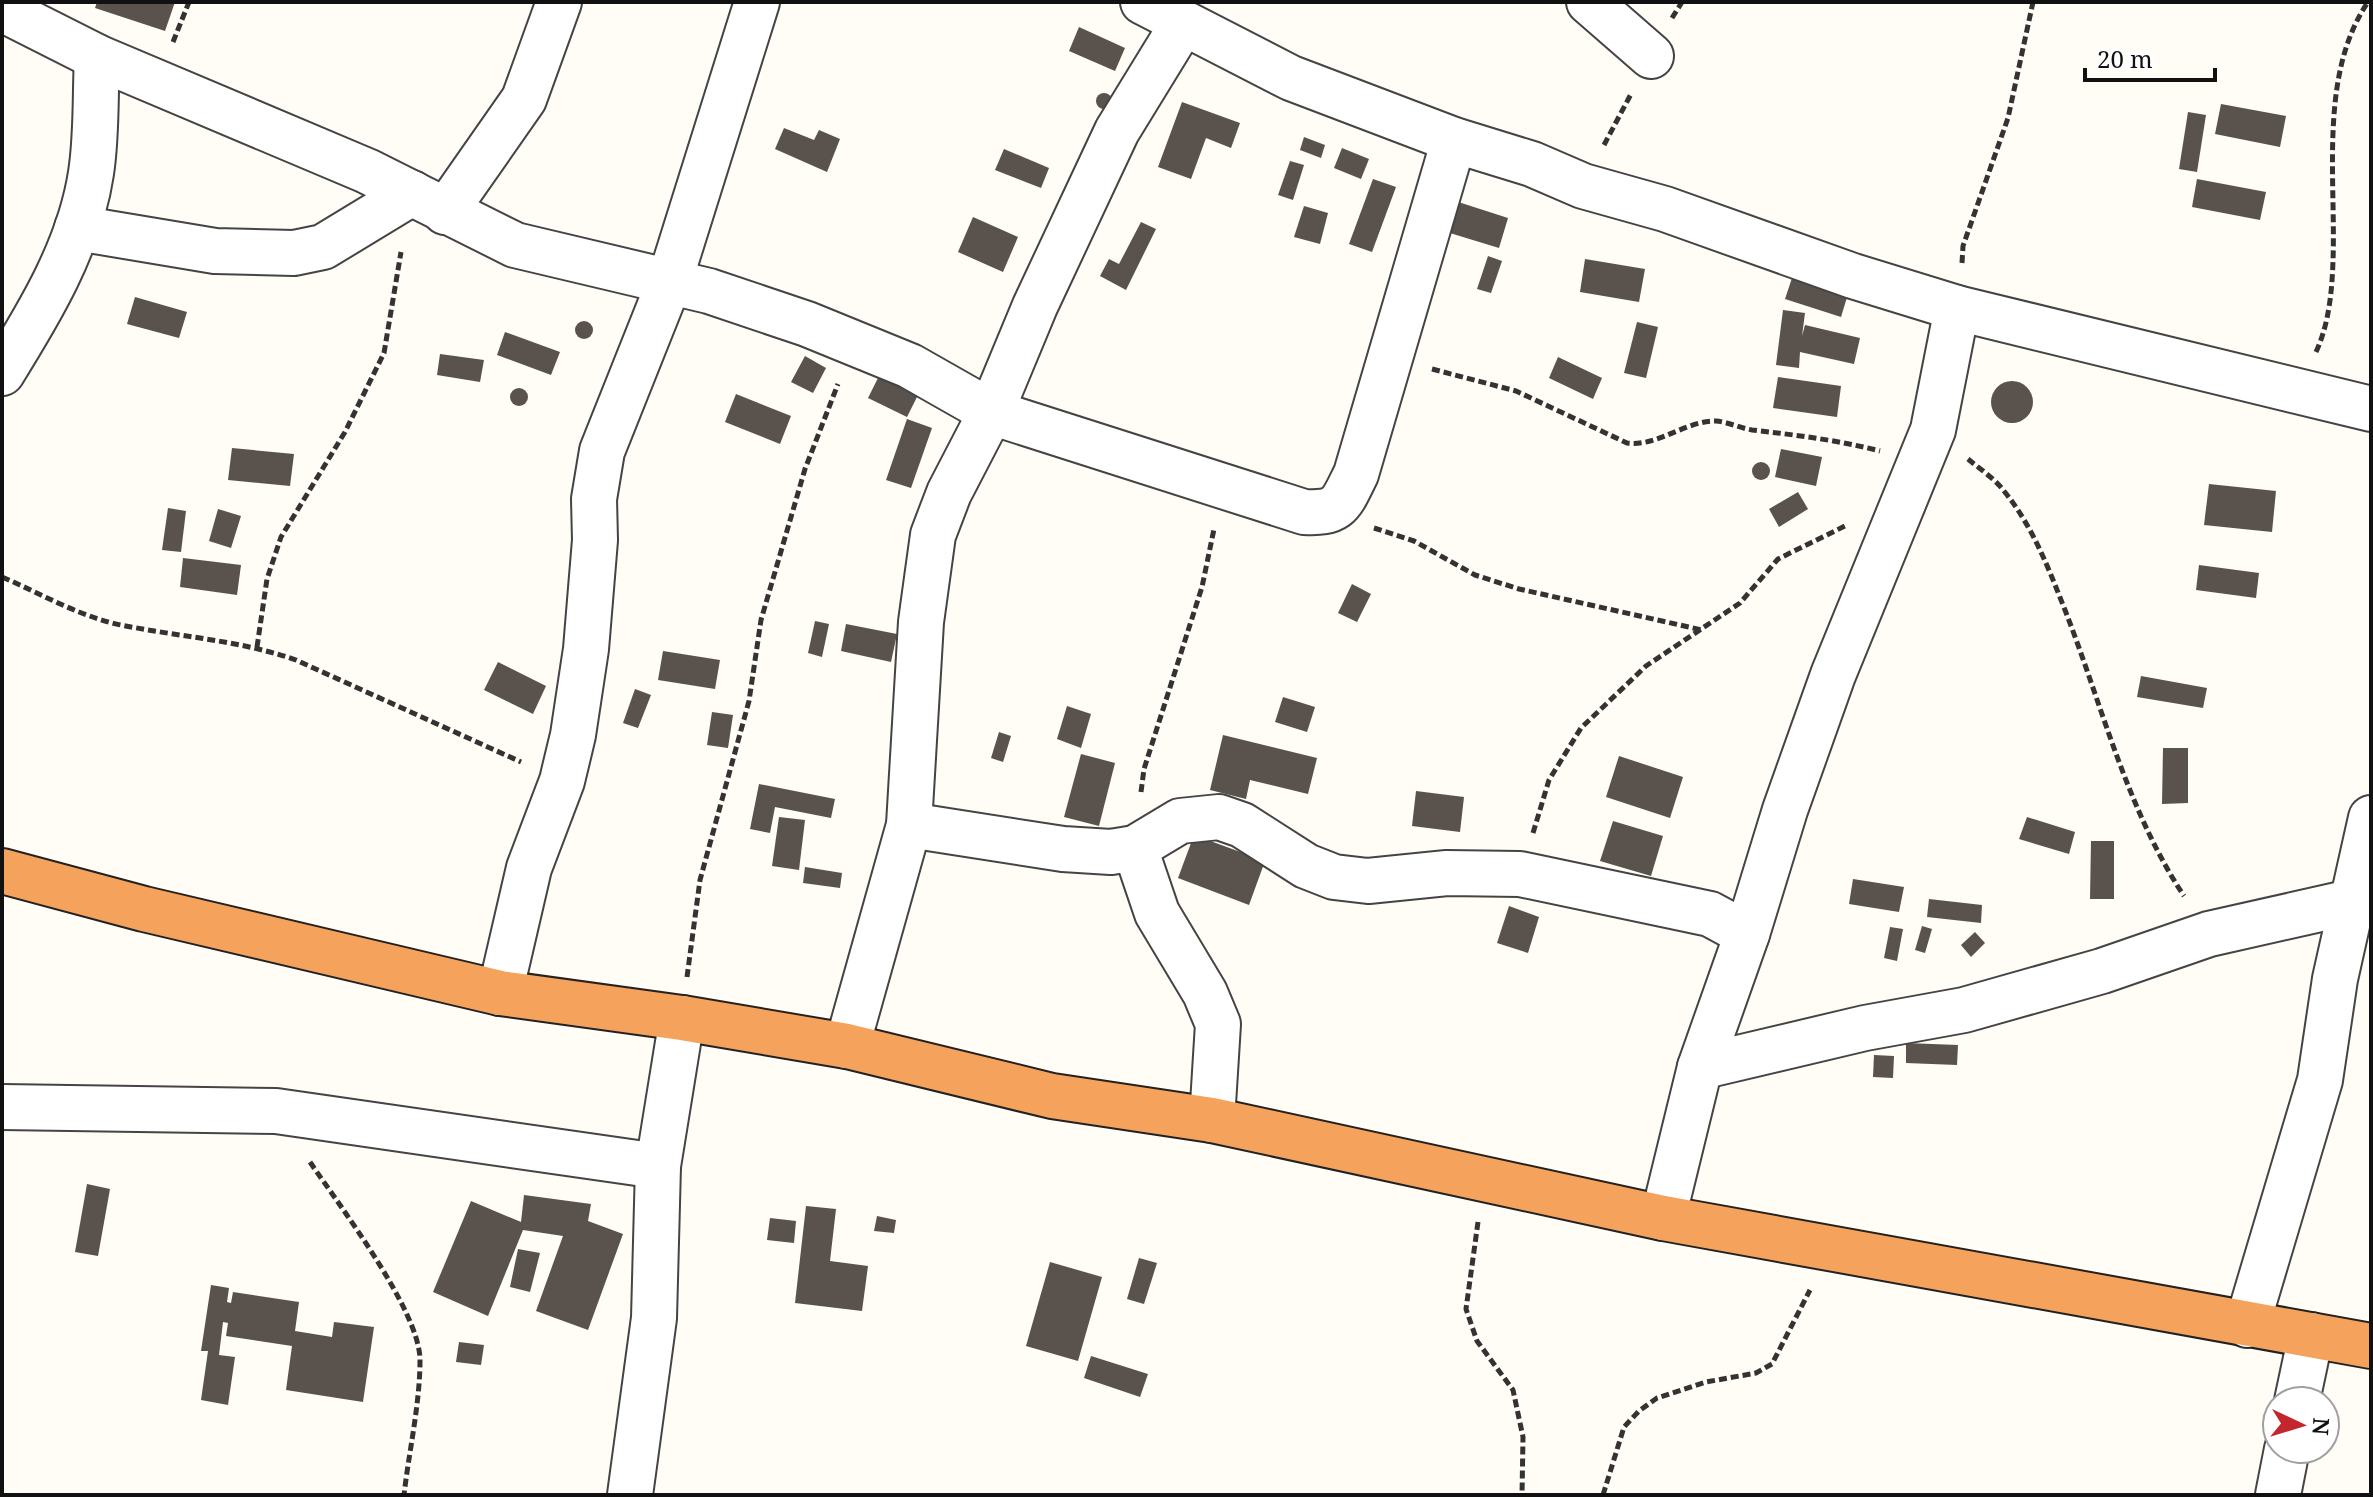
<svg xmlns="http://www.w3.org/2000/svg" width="2373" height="1497" viewBox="0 0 2373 1497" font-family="'Noto Serif',serif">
<rect width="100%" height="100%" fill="#fffdf5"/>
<!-- building -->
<g fill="#5a524d">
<polygon points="97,2 175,2 165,31 95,8"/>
<polygon points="1079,27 1125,48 1115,71 1069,51"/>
<circle cx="1104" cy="101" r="8"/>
<polygon points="1182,102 1240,123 1231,148 1206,138 1191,179 1158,167"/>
<polygon points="2221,104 2286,116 2280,147 2215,134"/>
<polygon points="2188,112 2206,115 2197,172 2179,169"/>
<polygon points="784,128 814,140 819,130 840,139 827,172 775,149"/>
<polygon points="1304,137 1325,145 1321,158 1300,150"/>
<polygon points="1342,148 1369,159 1361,179 1334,168"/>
<polygon points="1004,149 1049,168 1041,188 995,170"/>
<polygon points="1290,161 1304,165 1293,200 1278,195"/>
<polygon points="1373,179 1396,187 1372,252 1349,244"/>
<polygon points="2197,179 2266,192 2260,220 2192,207"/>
<polygon points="1449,199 1508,218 1499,248 1440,230"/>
<polygon points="1304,206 1328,213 1320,244 1294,237"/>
<polygon points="973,217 1018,237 1003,272 958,252"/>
<polygon points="1141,222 1156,229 1126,290 1100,276 1109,259 1119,264"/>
<polygon points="1488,256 1502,261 1491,293 1477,289"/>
<polygon points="1585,259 1645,269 1639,302 1580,292"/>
<polygon points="1793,275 1848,294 1841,317 1785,299"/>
<polygon points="135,297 187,312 179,338 127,324"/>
<polygon points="1783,310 1805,313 1802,336 1805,325 1860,338 1854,364 1800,352 1799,368 1776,365"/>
<circle cx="584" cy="330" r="9"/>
<polygon points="1637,322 1658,327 1646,378 1624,373"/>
<polygon points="505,332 560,352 551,375 497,355"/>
<polygon points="440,354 484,360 480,382 437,375"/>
<polygon points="805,356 826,368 813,393 791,382"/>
<polygon points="1558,357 1602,378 1593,399 1549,378"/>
<polygon points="879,376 918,395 907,417 868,398"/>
<polygon points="1778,377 1841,386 1837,417 1773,408"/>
<circle cx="2012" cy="402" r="21"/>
<circle cx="519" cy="397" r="9"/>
<polygon points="736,394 791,416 780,444 725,422"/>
<polygon points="907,419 932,428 911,488 886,480"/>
<polygon points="232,448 294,454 290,486 228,480"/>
<polygon points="1781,449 1822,457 1816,486 1775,477"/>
<circle cx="1761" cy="471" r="9"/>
<polygon points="2209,484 2276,491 2272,532 2204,525"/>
<polygon points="1798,492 1808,509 1779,527 1769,509"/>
<polygon points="168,508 186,511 181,552 162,550"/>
<polygon points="218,509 241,516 231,548 209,541"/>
<polygon points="183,558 241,565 237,595 180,587"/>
<polygon points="2199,565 2259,573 2256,598 2196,590"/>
<polygon points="1352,584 1371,594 1357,622 1338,613"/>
<polygon points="815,621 829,624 822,657 808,653"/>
<polygon points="846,624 897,634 891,662 841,651"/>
<polygon points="663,651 720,660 715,689 658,680"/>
<polygon points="498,662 546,686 533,714 484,690"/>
<polygon points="2141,676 2207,688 2203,708 2137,697"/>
<polygon points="635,689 651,695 638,728 623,723"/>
<polygon points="1283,697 1315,707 1307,732 1275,722"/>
<polygon points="1067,706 1091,714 1081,748 1057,739"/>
<polygon points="712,712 733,715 728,748 707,745"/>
<polygon points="999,732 1011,736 1003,762 991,758"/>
<polygon points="1223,735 1317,758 1308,794 1250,780 1246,799 1210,790"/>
<polygon points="2163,748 2188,748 2188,803 2162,804"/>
<polygon points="1081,754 1115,763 1099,826 1064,817"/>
<polygon points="1619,756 1683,777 1670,818 1606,797"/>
<polygon points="759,784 835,799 831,818 775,807 770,833 750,829"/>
<polygon points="1416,791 1464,797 1460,832 1412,826"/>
<polygon points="779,817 805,820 799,870 772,866"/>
<polygon points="2027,817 2075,832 2069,854 2019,839"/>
<polygon points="1613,821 1663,836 1651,876 1600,861"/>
<polygon points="1194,835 1265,861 1249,905 1178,878"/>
<polygon points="2091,841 2114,841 2114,899 2090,899"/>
<polygon points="805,867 842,873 840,888 803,883"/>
<polygon points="1853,879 1904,887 1899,912 1849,904"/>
<polygon points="1929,899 1982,905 1981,923 1927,917"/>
<polygon points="1509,906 1539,917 1528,953 1497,943"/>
<polygon points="1922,926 1932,929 1925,953 1915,950"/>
<polygon points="1890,927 1903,929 1897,961 1884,958"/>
<polygon points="1975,932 1985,943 1971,957 1961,945"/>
<polygon points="1906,1043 1958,1045 1957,1065 1906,1063"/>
<polygon points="1874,1055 1894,1056 1893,1078 1873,1077"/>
<polygon points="87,1184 110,1189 98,1256 75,1252"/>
<polygon points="524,1195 591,1204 588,1221 623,1234 588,1330 536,1311 563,1236 523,1230 488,1316 433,1292 471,1201 521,1222"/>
<polygon points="806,1206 836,1209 830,1261 868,1266 862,1311 795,1303"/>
<polygon points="877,1216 896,1220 894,1233 874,1231"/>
<polygon points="770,1218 796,1221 794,1243 767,1240"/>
<polygon points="518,1249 540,1253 530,1292 510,1287"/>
<polygon points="1139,1258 1157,1263 1144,1304 1127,1299"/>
<polygon points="1050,1262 1102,1277 1078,1361 1026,1346"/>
<polygon points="211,1285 229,1288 227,1302 231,1303 233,1292 299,1302 295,1331 332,1337 334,1322 374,1327 363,1402 286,1390 292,1346 226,1336 228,1323 223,1322 219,1355 235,1357 228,1405 201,1400 208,1351 201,1351"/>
<polygon points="459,1342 484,1345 481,1365 456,1362"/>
<polygon points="1091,1356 1148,1374 1140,1397 1084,1378"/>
</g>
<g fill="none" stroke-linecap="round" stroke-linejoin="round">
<defs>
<g id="street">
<polyline points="1143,2 1291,78 1454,140 1532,164 1583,186 1665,209 1853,276 1957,308 2371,409"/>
<polyline points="1589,2 1651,56"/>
<path d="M2 9 97 57 367 171 515 245 709 291 807 324 910 366 991 412 1304 512C1340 514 1341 504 1356 474L1454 140"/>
<polyline points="445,212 524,99 559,2"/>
<polyline points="77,228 215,251 294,253 323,247 412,193"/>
<path d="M2 373C40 312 80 246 91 173 97 135 95 95 97 57"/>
<polyline points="909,825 1063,849 1111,852 1135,848 1180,821 1219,817 1242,825 1306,866 1334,877 1368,881 1447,873 1520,874 1710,914 1747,934"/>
<polyline points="1135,848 1157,913 1205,993 1218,1024 1212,1120"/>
<polyline points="500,993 529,868 562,781 573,735 586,649 595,540 594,499 602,451 669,283 757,2"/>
<polyline points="847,1046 909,825 921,622 933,535 949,493 991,412 1035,306 1117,131 1182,25"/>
<polyline points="1700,1067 1865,1028 1964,1010 2102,971 2209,934 2351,902 2371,891"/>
<polyline points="2,1107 276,1111 658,1166"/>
<polyline points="1663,1218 1700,1067 1747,934 1785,810 1833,675 1933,430 1957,308"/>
<polyline points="2247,1325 2320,1080 2335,979 2371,818"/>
<polyline points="2297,1401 2311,1335"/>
<polyline points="630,1495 654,1318 658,1166 682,1018"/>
<polyline points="2278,1495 2287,1449"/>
</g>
<polyline id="highway" points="2,871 144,909 500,993 682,1018 847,1046 1052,1096 1212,1120 1663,1218 2371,1346"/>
</defs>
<!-- street casing -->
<use href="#street" stroke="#444" stroke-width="48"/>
<!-- highway casing -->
<use href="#highway" stroke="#222" stroke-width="48"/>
<!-- path -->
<g stroke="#333" stroke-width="5" stroke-dasharray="8 4" stroke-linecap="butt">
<polyline points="1672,18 1682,2"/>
<polyline points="173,42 189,2"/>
<polyline points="1604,145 1631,94"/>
<polyline points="1962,263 1963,246 2008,118 2033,2"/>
<path d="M2316 352C2329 324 2332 291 2333 261 2336 177 2319 74 2368 2"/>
<path d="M1432 369 1516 391 1627 443C1658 447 1684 421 1716 421 1728 422 1740 428 1752 430 1796 435 1837 440 1880 451"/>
<path d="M1968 459C1980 469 1995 479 2004 491 2033 527 2048 567 2065 610 2102 705 2127 810 2184 896"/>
<polyline points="1374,528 1414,541 1475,575 1519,589 1702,630"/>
<path d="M2 577C42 594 78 616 121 625 180 637 239 640 296 660L521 762"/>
<polyline points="257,647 267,579 281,537 345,432 384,353 401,252"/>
<polyline points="1141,792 1144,769 1202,587 1214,529"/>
<polyline points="1533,833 1549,780 1581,728 1646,666 1740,603 1778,559 1847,525"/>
<polyline points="687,977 700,880 749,701 761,620 805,469 838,384"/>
<path d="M310 1162C339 1205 420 1311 420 1360 420 1404 409 1451 404 1495"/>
<polyline points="1478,1222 1466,1309 1477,1341 1513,1390 1523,1437 1522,1495"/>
<polyline points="1603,1495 1624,1427 1639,1411 1657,1398 1706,1382 1756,1373 1772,1364 1810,1290"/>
</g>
<!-- street -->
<use href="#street" stroke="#fff" stroke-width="44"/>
<!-- highway -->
<use href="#highway" stroke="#f5a25d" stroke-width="44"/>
</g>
<!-- border -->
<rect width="2373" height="1497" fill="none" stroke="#111111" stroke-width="8"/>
<!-- north arrow -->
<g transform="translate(2301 1425) rotate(94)"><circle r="38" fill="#ffffff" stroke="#a0a0a0" stroke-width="2"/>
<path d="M0-6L14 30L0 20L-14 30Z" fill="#c4262e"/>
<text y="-12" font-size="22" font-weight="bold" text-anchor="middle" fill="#111111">N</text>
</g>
<!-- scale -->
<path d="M2085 68v12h130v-12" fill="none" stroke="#111111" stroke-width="4"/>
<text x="2097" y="68" font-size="24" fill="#111111" stroke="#ffffff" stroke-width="6" paint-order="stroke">20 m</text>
</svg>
